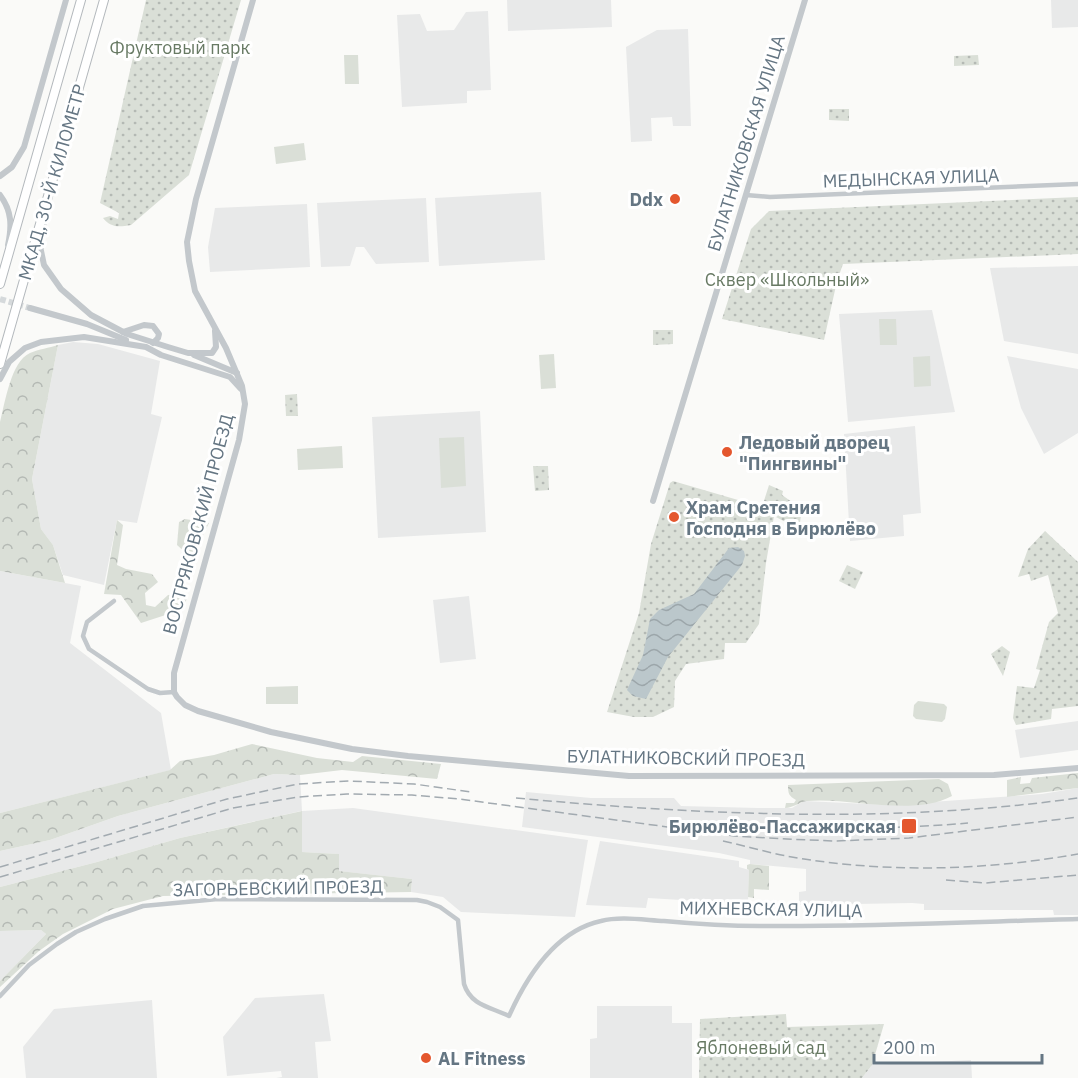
<svg xmlns="http://www.w3.org/2000/svg" width="1078" height="1078" viewBox="0 0 1078 1078" font-family="'IBM Plex Sans',sans-serif">
<defs>
<pattern id="green-dots" width="8" height="8" patternUnits="userSpaceOnUse" patternTransform="scale(1.5)"><rect width="8" height="8" fill="#dadfd7"/><path d="M2 2h.1M6 6h.1" fill="none" stroke="#b4b9b4" stroke-width="1.8" stroke-linecap="round"/></pattern>
<pattern id="forest-crowns" width="20" height="18" patternUnits="userSpaceOnUse" patternTransform="scale(1.5)"><rect width="20" height="18" fill="#dadfd7"/><path d="M2 6a3 3 0 1 1 6 0M12 15a3 3 0 1 1 6 0" fill="none" stroke="#b4b9b4"/></pattern>
<pattern id="water-waves" width="16" height="10" patternUnits="userSpaceOnUse" patternTransform="scale(1.5)"><rect width="16" height="10" fill="#bbc7cb"/><path d="M0 5q4-4 8 0t8 0" fill="none" stroke="#9ca6aa"/></pattern>
</defs>
<rect width="100%" height="100%" fill="#fafaf8"/>
<!-- built -->
<g fill="#e8e9e9">
<polygon points="507,0 611,0 612,27 508,31"/>
<polygon points="1051,0 1078,0 1078,27 1052,28"/>
<polygon points="488,11 491,90 467,91 467,103 402,107 397,15 420,14 427,31 454,30 466,12"/>
<polygon points="688,29 691,126 673,126 672,117 651,118 652,141 631,142 626,47 657,30"/>
<polygon points="541,192 545,260 439,266 435,198"/>
<polygon points="426,198 429,262 376,264 364,247 356,247 350,266 321,267 317,203"/>
<polygon points="307,204 310,267 210,272 208,247 215,208"/>
<polygon points="1078,266 1078,354 1004,341 990,268"/>
<polygon points="932,310 955,412 848,422 839,314"/>
<polygon points="73,342 98,344 160,361 151,414 162,417 137,523 117,520 104,585 63,575 53,545 41,529 32,479 58,345"/>
<polygon points="1007,356 1078,369 1078,433 1044,454 1021,408"/>
<polygon points="480,411 486,532 378,538 372,417"/>
<polygon points="915,426 921,513 903,515 904,536 850,541 844,434"/>
<polygon points="0,571 81,586 70,643 161,713 171,770 0,813"/>
<polygon points="469,596 476,659 440,663 433,600"/>
<polygon points="1078,721 1078,750 1020,758 1015,730"/>
<polygon points="274,774 300,775 302,811 353,808 588,840 575,917 461,912 443,897 411,892 412,879 338,871 338,854 302,852 301,811 180,838 97,862 0,887 0,851 50,840 118,816"/>
<polygon points="1078,788 1078,915 1054,915 1053,910 924,910 924,904 912,903 799,905 799,892 806,891 806,869 750,864 750,860 719,853 522,827 526,792 591,798 674,798 681,806 758,808 792,808 804,801 890,805 1042,794"/>
<polygon points="600,841 739,861 739,867 749,870 748,904 648,898 646,908 586,905"/>
<polygon points="41,930 46,934 0,981 0,931"/>
<polygon points="324,994 331,1041 315,1042 318,1078 276,1078 282,1077 281,1071 227,1076 223,1037 255,998"/>
<polygon points="152,1000 157,1078 26,1078 23,1047 54,1009"/>
<polygon points="597,1006 672,1006 672,1023 692,1023 692,1078 590,1078 590,1039 597,1038"/>
<polygon points="971,1060 972,1078 862,1078 872,1065"/>
</g>
<!-- green -->
<g fill="url(#green-dots)">
<path d="M146 0H241L189 175 131 225C119 227 111 228 103 218L110 216 118 219 119 213 100 203Z"/>
<polygon points="978,55 979,65 954,66 954,56"/>
<polygon points="829,109 849,109 849,121 829,120"/>
<polygon points="1078,197 1078,254 843,264 837,281 824,340 722,319 751,229 769,211"/>
<polygon points="653,330 673,330 673,344 653,345"/>
<polygon points="297,394 298,416 286,416 285,395"/>
<polygon points="533,466 548,466 549,490 535,491"/>
<polygon points="673,481 762,507 769,485 783,491 782,495 802,509 799,529 774,516 766,563 759,624 746,643 725,643 724,659 686,664 675,681 674,707 653,717 634,717 607,712 639,613 651,544 670,483"/>
<polygon points="1045,531 1078,562 1078,706 1052,709 1051,719 1016,725 1013,718 1017,686 1034,688 1040,670 1036,669 1049,622 1058,613 1048,575 1031,581 1029,574 1018,577 1028,549"/>
<polygon points="847,565 863,572 855,589 839,581"/>
<polygon points="1002,646 1010,652 1003,676 991,654"/>
<polygon points="786,1014 787,1027 884,1024 872,1065 862,1078 699,1078 700,1019"/>
</g>
<!-- forest -->
<g fill="url(#forest-crowns)">
<path d="M58 345 32 479 41 529 53 545 65 583 0 571V422C5 403 11 361 30 353 39 349 49 348 58 345Z"/>
<polygon points="185,519 209,523 201,539 195,538 191,545 197,552 194,566 186,564 188,555 177,545 179,522"/>
<polygon points="117,520 123,525 117,565 126,569 152,574 158,582 145,593 146,605 155,607 168,595 188,593 184,609 141,623 121,595 104,594"/>
<polygon points="252,744 317,758 353,762 362,756 441,764 437,779 342,770 300,775 274,774 118,816 50,840 0,851 0,813 170,770 180,761 214,755"/>
<polygon points="1078,773 1078,788 1007,797 1007,780 1021,777 1020,784 1030,783 1032,778"/>
<path d="M939 779 948 784 952 796C913 817 849 797 807 801 799 802 793 808 785 808L786 803H794L796 800C789 796 788 794 788 785Z"/>
<polygon points="302,811 302,852 339,854 339,871 412,879 411,892 163,896 113,909 63,934 39,951 0,987 0,981 46,934 41,930 0,931 0,887 97,862 180,838"/>
<polygon points="750,864 769,866 769,890 754,889 754,898 748,897 749,870 747,869 747,865"/>
</g>
<!-- pitch -->
<g fill="#dadfd7">
<polygon points="344,55 358,55 359,84 345,84"/>
<polygon points="304,143 306,160 276,164 274,147"/>
<polygon points="879,319 896,319 897,345 880,345"/>
<polygon points="554,354 556,388 541,389 539,355"/>
<polygon points="930,356 931,386 914,387 913,357"/>
<polygon points="464,437 466,486 441,488 439,438"/>
<polygon points="342,446 343,468 298,470 297,449"/>
<polygon points="298,686 298,704 266,704 266,687"/>
<polygon points="918,701 944,704 947,707 945,719 942,722 916,719 913,716 914,705"/>
</g>
<!-- water -->
<polygon fill="url(#water-waves)" points="738,547 744,551 745,556 742,565 668,657 646,699 633,696 627,690 643,655 650,619 659,610 694,594 729,548"/>
<g fill="none" stroke-linecap="round" stroke-linejoin="round">
<!-- tertiary-tunnel -->
<polyline stroke="#d5d9db" stroke-width="6" stroke-dasharray="6 3" stroke-linecap="butt" points="0,299 30,308"/>
<defs>
<g id="trunk">
<polyline points="0,284 81,0"/>
<polyline points="0,364 104,0"/>
</g>
</defs>
<!-- trunk casing -->
<use href="#trunk" stroke="#b4b9bd" stroke-width="10"/>
<!-- minor -->
<g stroke="#c3c8cc" stroke-width="4.5">
<polyline points="746,195 770,197 1078,184"/>
<polyline points="114,601 87,622 83,636 89,649 148,689 160,693 174,692"/>
<path d="M0 996 29 965 57 944 76 932 105 919 143 906 218 899 417 900 427 902 440 907 458 920 464 984C471 1006 491 1007 509 1016 527 976 555 931 601 921 620 916 644 920 664 921 696 924 728 926 760 926 866 927 972 922 1078 919"/>
</g>
<!-- tertiary -->
<g stroke="#c3c8cc" stroke-width="6">
<polyline points="253,0 196,199 187,242 189,261 195,291 226,348 242,386 245,404 239,440 174,673 174,692 177,697 185,705 198,711 271,732 352,749 408,756 629,776 994,775 1078,768"/>
<polyline points="0,176 12,167 24,147 66,0"/>
<path d="M0 195C12 211 12 226 8 245"/>
<polyline points="44,221 40,246 44,265 61,289 91,315 127,334 168,347 188,353 212,353 216,347 215,331"/>
<polyline points="30,308 87,324 126,340"/>
<polyline points="123,332 144,325 153,326 159,334 158,338 153,343"/>
<polyline points="194,355 237,373"/>
<polyline points="0,379 9,362 25,348 41,342 84,337 146,347 161,355 230,377 241,389"/>
<polyline points="653,501 805,0"/>
</g>
<!-- trunk -->
<use href="#trunk" stroke="#fff" stroke-width="8"/>
<!-- rail -->
<g stroke="#a2aab0" stroke-width="1.5" stroke-dasharray="9 4.5" stroke-linecap="butt">
<path d="M516 798C702 815 892 824 1078 798"/>
<path d="M704 824C792 828 880 831 968 823"/>
<path d="M723 841C750 847 776 855 804 859 895 873 987 870 1078 854"/>
<polyline points="0,867 227,799 298,784 349,781 414,784 471,792"/>
<polyline points="0,877 233,808 298,797 347,794 412,795 459,799 735,836 787,839 835,841 909,838 1078,817"/>
<polyline points="946,880 985,883 1078,875"/>
</g>
</g>
<!-- markers -->
<g fill="#e4572e" stroke="#fff" stroke-width="2">
<circle cx="675" cy="199" r="6"/>
<circle cx="727" cy="452" r="6"/>
<circle cx="674" cy="517" r="6"/>
<rect x="901" y="818" width="16" height="16" rx="3"/>
<circle cx="426" cy="1058" r="6"/>
</g>
<g text-anchor="middle" dominant-baseline="central" stroke-width="6" stroke-linejoin="round" paint-order="stroke">
<!-- park labels -->
<g font-size="18" fill="#687a64" stroke="#fff">
<text x="180" y="47">Фруктовый парк</text>
<text x="787" y="279">Сквер «Школьный»</text>
<text x="761" y="1047">Яблоневый сад</text>
</g>
<!-- street labels -->
<g font-size="18" fill="#657683" stroke="#fff">
<text transform="translate(746 143) rotate(-73)">БУЛАТНИКОВСКАЯ УЛИЦА</text>
<text transform="translate(911 178) rotate(-2)">МЕДЫНСКАЯ УЛИЦА</text>
<text transform="translate(52 182) rotate(-74)">МКАД, 30-Й КИЛОМЕТР</text>
<text transform="translate(198 524) rotate(-75)">ВОСТРЯКОВСКИЙ ПРОЕЗД</text>
<text transform="translate(686 758) rotate(1)">БУЛАТНИКОВСКИЙ ПРОЕЗД</text>
<text transform="translate(278 888) rotate(-1)">ЗАГОРЬЕВСКИЙ ПРОЕЗД</text>
<text transform="translate(771 909) rotate(1)">МИХНЕВСКАЯ УЛИЦА</text>
</g>
<!-- poi labels -->
<g font-size="18" font-weight="bold" fill="#657683" stroke="#fff" text-anchor="start">
<text x="663" y="199" text-anchor="end">Ddx</text>
<text x="739" y="442">Ледовый дворец<tspan x="739" dy="21">"Пингвины"</tspan></text>
<text x="686" y="507">Храм Сретения<tspan x="686" dy="21">Господня в Бирюлёво</tspan></text>
<text x="896" y="826" text-anchor="end">Бирюлёво-Пассажирская</text>
<text x="438" y="1058">AL Fitness</text>
</g>
</g>
<!-- scale -->
<path d="M874 1054v9h168v-9" fill="none" stroke="#657683" stroke-width="3"/>
<text x="883" y="1054" font-size="18" fill="#657683" stroke="#ffffff" stroke-width="4.5" paint-order="stroke">200 m</text>
</svg>
